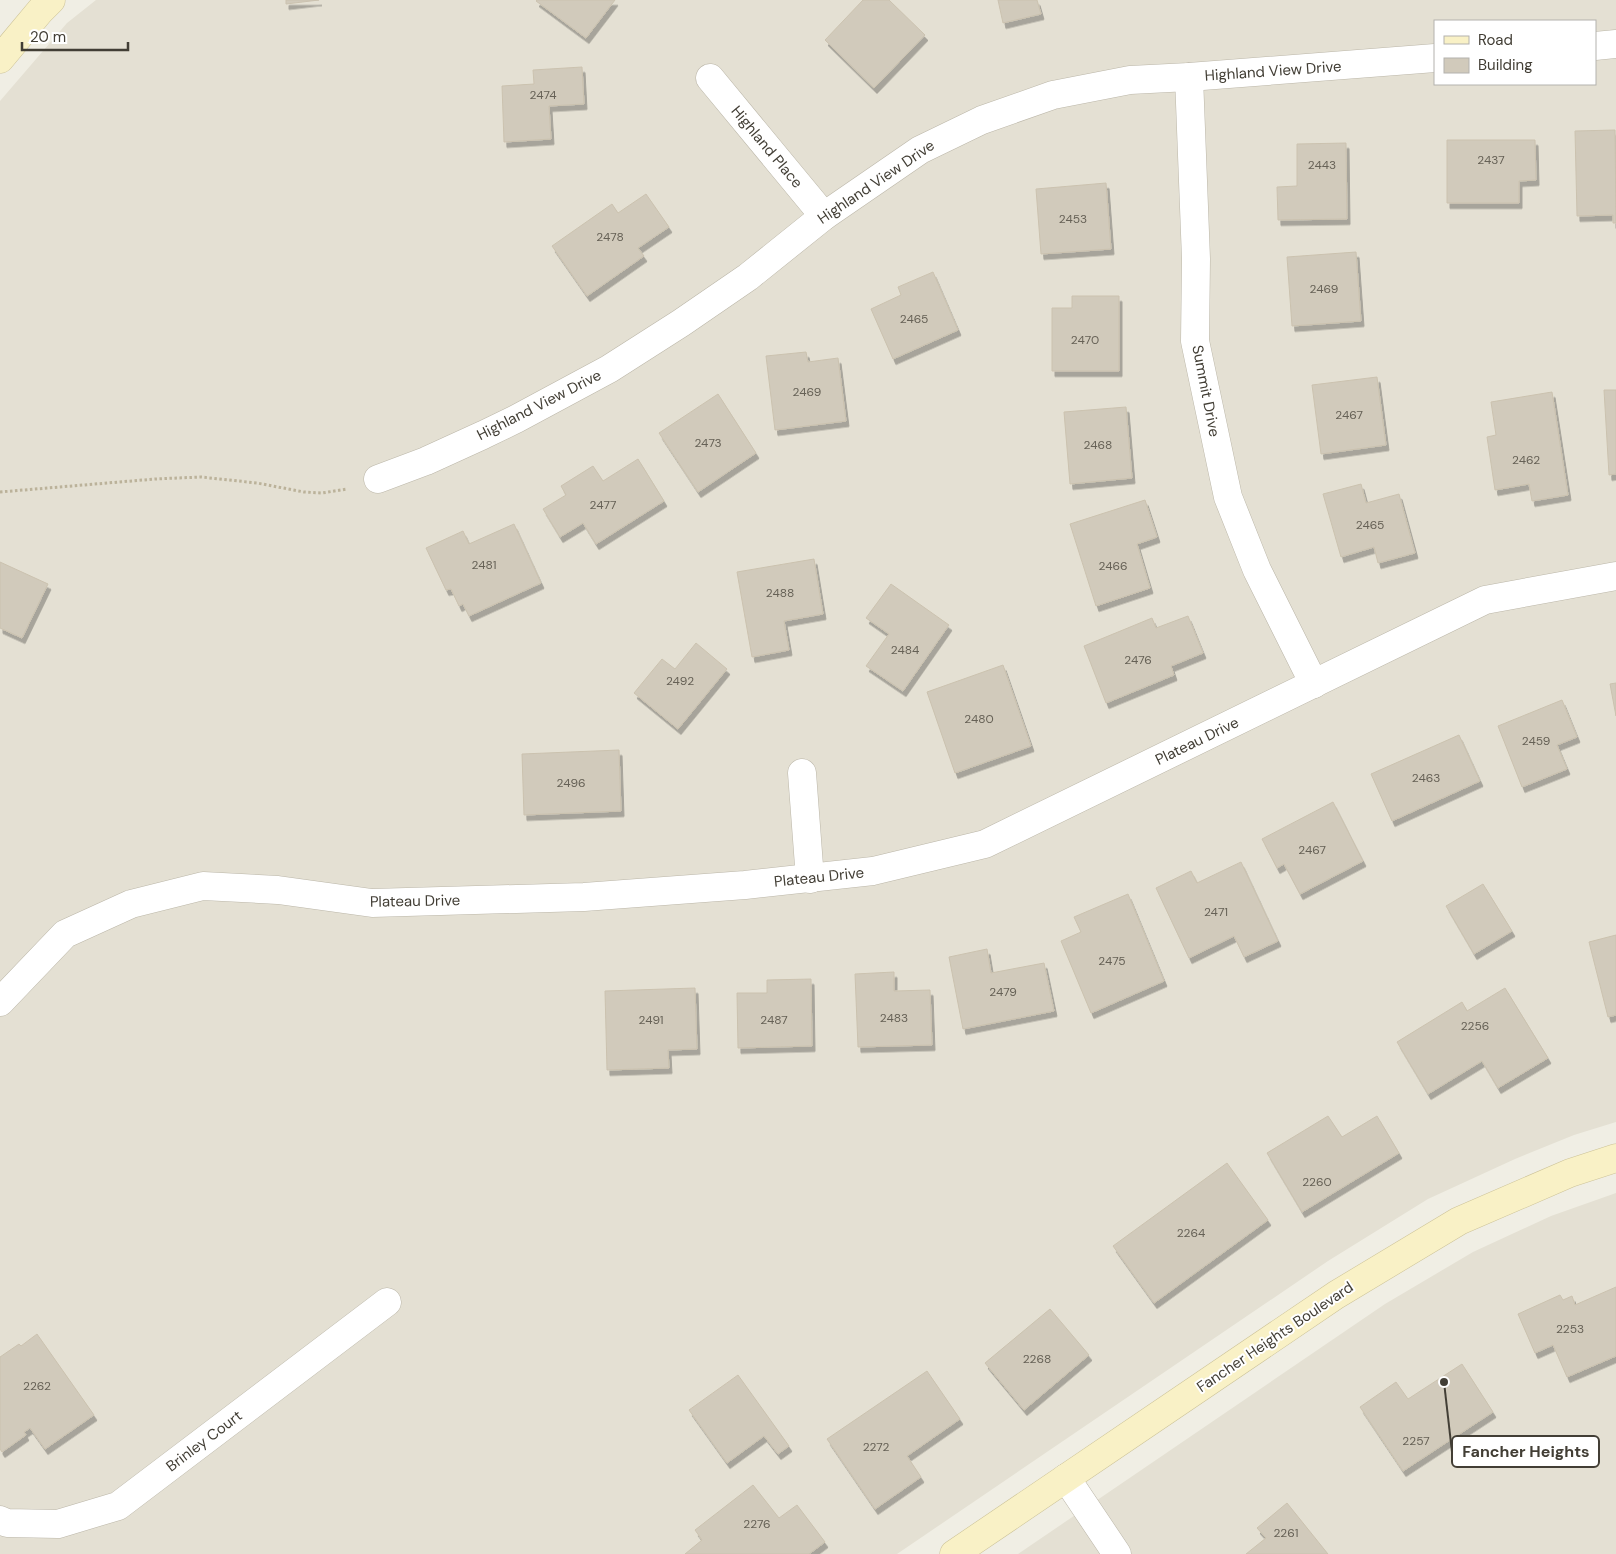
<svg xmlns="http://www.w3.org/2000/svg" width="1616" height="1554" viewBox="0 0 1616 1554" font-family="'DM Sans',sans-serif">
<defs>
<filter id="shadow"><feDropShadow dx="3" dy="5.5" stdDeviation="0" flood-color="#0004"/></filter>
</defs>
<rect width="100%" height="100%" fill="#f0eee4"/>
<!-- residential -->
<g fill="#e4e0d3" fill-rule="evenodd">
<path d="M96 0H1616V1122L1574 1135 1515 1159 1428 1199 1328 1261 897 1554H0V101L67 23ZM1435 21H1595V84H1435Z"/>
<polygon points="1616,1193 1616,1554 1018,1554 1385,1304 1473,1252 1551,1216"/>
</g>
<!-- building -->
<g fill="#d1cabb" stroke="#cbc2af" filter="url(#shadow)">
<polygon points="286,0 319,0 286,4"/>
<polygon points="537,0 615,0 586,38 536,1"/>
<polygon points="863,0 889,0 925,35 874,88 825,40"/>
<polygon points="998,0 1037,0 1041,14 1003,23"/>
<polygon points="582,67 584,104 549,106 551,139 504,142 502,86 534,84 533,70"/>
<polygon points="1615,130 1616,223 1613,223 1613,215 1577,216 1575,131"/>
<polygon points="1447,140 1535,140 1536,180 1519,181 1519,203 1447,203"/>
<polygon points="1346,143 1347,219 1278,220 1277,187 1297,186 1297,144"/>
<polygon points="1106,183 1111,249 1041,254 1036,189"/>
<polygon points="646,194 669,227 638,248 644,256 587,296 552,246 612,204 618,213"/>
<polygon points="1356,252 1361,321 1292,326 1287,257"/>
<polygon points="933,272 958,330 893,359 871,309 901,295 898,287"/>
<polygon points="1072,296 1119,296 1119,371 1052,371 1052,308 1072,308"/>
<polygon points="806,352 808,362 838,358 846,421 775,430 766,356"/>
<polygon points="1377,377 1386,445 1321,454 1312,385"/>
<polygon points="1604,390 1616,390 1616,474 1609,475"/>
<polygon points="1552,392 1568,495 1532,501 1529,484 1495,490 1487,437 1496,435 1491,402"/>
<polygon points="718,394 756,453 698,492 659,433"/>
<polygon points="1126,407 1132,478 1070,484 1064,412"/>
<polygon points="638,459 664,501 596,544 583,523 560,537 543,509 566,495 561,486 593,466 603,481"/>
<polygon points="1361,484 1366,503 1399,494 1415,553 1378,563 1374,547 1341,557 1323,494"/>
<polygon points="1145,500 1157,537 1137,544 1150,588 1096,606 1070,524"/>
<polygon points="514,524 541,583 469,616 463,604 459,606 451,589 446,590 426,548 463,531 469,544"/>
<polygon points="814,559 823,614 784,621 789,650 752,657 737,572"/>
<polygon points="0,562 48,584 22,638 0,628"/>
<polygon points="891,584 949,625 903,691 866,666 889,634 866,618"/>
<polygon points="1188,616 1203,653 1171,666 1174,675 1106,703 1084,646 1152,618 1156,628"/>
<polygon points="696,643 727,669 678,729 634,693 662,659 675,669"/>
<polygon points="1003,665 1031,746 955,773 927,692"/>
<polygon points="1616,683 1616,716 1610,684"/>
<polygon points="1562,700 1577,737 1557,745 1567,769 1522,787 1498,726"/>
<polygon points="1459,735 1480,781 1392,821 1371,774"/>
<polygon points="619,750 621,811 524,815 522,754"/>
<polygon points="1333,802 1363,861 1300,894 1284,864 1277,868 1262,839"/>
<polygon points="1241,862 1278,941 1244,957 1234,936 1189,958 1156,888 1191,871 1197,883"/>
<polygon points="1483,884 1512,931 1474,954 1446,906"/>
<polygon points="1128,894 1164,981 1091,1013 1061,941 1081,932 1074,917"/>
<polygon points="1616,935 1616,1015 1608,1017 1589,942"/>
<polygon points="987,949 991,973 1044,963 1054,1011 963,1029 949,957"/>
<polygon points="894,972 894,991 930,990 932,1045 858,1047 855,974"/>
<polygon points="811,979 812,1046 738,1048 737,993 767,993 767,980"/>
<polygon points="695,988 697,1049 668,1050 669,1068 607,1070 605,991"/>
<polygon points="1505,988 1548,1058 1498,1088 1482,1061 1428,1094 1397,1042 1462,1002 1467,1011"/>
<polygon points="1328,1116 1342,1137 1377,1116 1399,1153 1302,1212 1267,1153"/>
<polygon points="1227,1163 1268,1220 1154,1303 1113,1246"/>
<polygon points="1616,1287 1616,1356 1567,1377 1553,1345 1535,1353 1518,1314 1560,1295 1563,1300 1572,1296 1575,1305"/>
<polygon points="1050,1309 1089,1355 1024,1410 985,1363"/>
<polygon points="37,1334 94,1415 45,1449 30,1428 24,1432 26,1435 2,1452 0,1449 0,1357 19,1344 21,1346"/>
<polygon points="1462,1364 1493,1412 1403,1471 1360,1407 1396,1382 1408,1399"/>
<polygon points="927,1371 960,1419 907,1456 921,1477 875,1509 827,1439"/>
<polygon points="738,1375 789,1446 778,1454 764,1436 727,1463 689,1410"/>
<polygon points="753,1485 779,1518 797,1505 825,1542 809,1554 685,1554 702,1540 695,1530"/>
<polygon points="1287,1503 1328,1554 1246,1554 1266,1538 1257,1528"/>
</g>
<g fill="none" stroke-linecap="round" stroke-linejoin="round">
<defs>
<g id="street">
<polyline points="1595,46 1616,44"/>
<polyline points="1189,77 1196,259 1195,341 1228,497 1257,570 1314,684"/>
<polyline points="710,78 824,216"/>
<polyline points="378,479 426,461 483,435 516,419 609,369 681,323 748,277 824,216 920,150 982,120 1053,95 1130,80 1189,77 1435,58"/>
<polyline points="802,773 810,879"/>
<polyline points="0,1002 65,934 131,904 203,886 278,890 372,903 584,897 745,885 873,871 985,844 1485,600 1616,576"/>
<polyline points="1066,1478 1117,1554"/>
<polyline points="0,1520 7,1523 58,1524 118,1506 387,1302"/>
</g>
<g id="secondary">
<polyline points="0,59 40,11 51,0"/>
<polyline points="954,1554 1336,1295 1459,1221 1570,1173 1616,1158"/>
</g>
</defs>
<!-- street casing -->
<use href="#street" stroke="#bbb6a8" stroke-width="29"/>
<!-- secondary casing -->
<use href="#secondary" stroke="#ccc297" stroke-width="29"/>
<!-- path -->
<polyline stroke="#bbb29a" stroke-width="3" stroke-dasharray="2.5 2.5" stroke-linecap="butt" points="0,492 155,479 201,477 257,483 304,492 322,493 347,489"/>
<!-- street -->
<use href="#street" stroke="#fff" stroke-width="28"/>
<!-- secondary -->
<use href="#secondary" stroke="#f9f1c6" stroke-width="28"/>
</g>
<g text-anchor="middle" dominant-baseline="central" stroke-width="4" stroke-linejoin="round" paint-order="stroke">
<!-- number labels -->
<g font-size="12" fill="#666156">
<text x="543" y="95">2474</text>
<text x="1491" y="160">2437</text>
<text x="1322" y="165">2443</text>
<text x="1073" y="219">2453</text>
<text x="610" y="237">2478</text>
<text x="1324" y="289">2469</text>
<text x="914" y="319">2465</text>
<text x="1085" y="340">2470</text>
<text x="807" y="392">2469</text>
<text x="1349" y="415">2467</text>
<text x="708" y="443">2473</text>
<text x="1098" y="445">2468</text>
<text x="1526" y="460">2462</text>
<text x="603" y="505">2477</text>
<text x="1370" y="525">2465</text>
<text x="484" y="565">2481</text>
<text x="1113" y="566">2466</text>
<text x="780" y="593">2488</text>
<text x="905" y="650">2484</text>
<text x="1138" y="660">2476</text>
<text x="680" y="681">2492</text>
<text x="979" y="719">2480</text>
<text x="1536" y="741">2459</text>
<text x="1426" y="778">2463</text>
<text x="571" y="783">2496</text>
<text x="1312" y="850">2467</text>
<text x="1216" y="912">2471</text>
<text x="1112" y="961">2475</text>
<text x="1003" y="992">2479</text>
<text x="894" y="1018">2483</text>
<text x="651" y="1020">2491</text>
<text x="774" y="1020">2487</text>
<text x="1475" y="1026">2256</text>
<text x="1317" y="1182">2260</text>
<text x="1191" y="1233">2264</text>
<text x="1570" y="1329">2253</text>
<text x="1037" y="1359">2268</text>
<text x="37" y="1386">2262</text>
<text x="1416" y="1441">2257</text>
<text x="876" y="1447">2272</text>
<text x="757" y="1524">2276</text>
<text x="1286" y="1533">2261</text>
</g>
<!-- street labels -->
<g font-size="15" fill="#423e35" stroke="#fff">
<text transform="translate(1273 71) rotate(-4)">Highland View Drive</text>
<text transform="translate(767 147) rotate(50)">Highland Place</text>
<text transform="translate(876 182) rotate(-34)">Highland View Drive</text>
<text transform="translate(1206 391) rotate(79)">Summit Drive</text>
<text transform="translate(539 405) rotate(-27)">Highland View Drive</text>
<text transform="translate(1197 741) rotate(-26)">Plateau Drive</text>
<text transform="translate(819 877) rotate(-6)">Plateau Drive</text>
<text transform="translate(415 901) rotate(-1)">Plateau Drive</text>
<text transform="translate(1275 1337) rotate(-34)">Fancher Heights Boulevard</text>
<text transform="translate(204 1441) rotate(-37)">Brinley Court</text>
</g>
</g>
<!-- callouts -->
<path fill="none" stroke="#423e35" stroke-width="2" d="M1444 1382L1452 1452"/>
<circle fill="#423e35" stroke="#fff" stroke-width="2" cx="1444" cy="1382" r="5"/>
<rect fill="#fff" stroke="#423e35" stroke-width="2" x="1452" y="1436" width="147" height="31" rx="5"/>
<g font-size="16" text-anchor="middle" font-weight="bold" fill="#423e35">
<text x="1526" y="1457">Fancher Heights</text>
</g>
<!-- legend -->
<rect x="1434" y="20" width="162" height="65" fill="#ffffff" stroke="#b3b2ae"/>
<rect x="1444" y="36" width="25" height="8" fill="#f9f1c6" stroke="#b3b2ae"/>
<text x="1478" y="45" font-size="15" fill="#423e35">Road</text>
<rect x="1444" y="58" width="25" height="15" fill="#d1cabb" stroke="#b3b2ae"/>
<text x="1478" y="70" font-size="15" fill="#423e35">Building</text>
<!-- scale -->
<path d="M22 42v8h106v-8" fill="none" stroke="#423e35" stroke-width="2.5"/>
<text x="30" y="42" font-size="15" fill="#423e35" stroke="#ffffff" stroke-width="4" paint-order="stroke">20 m</text>
</svg>
